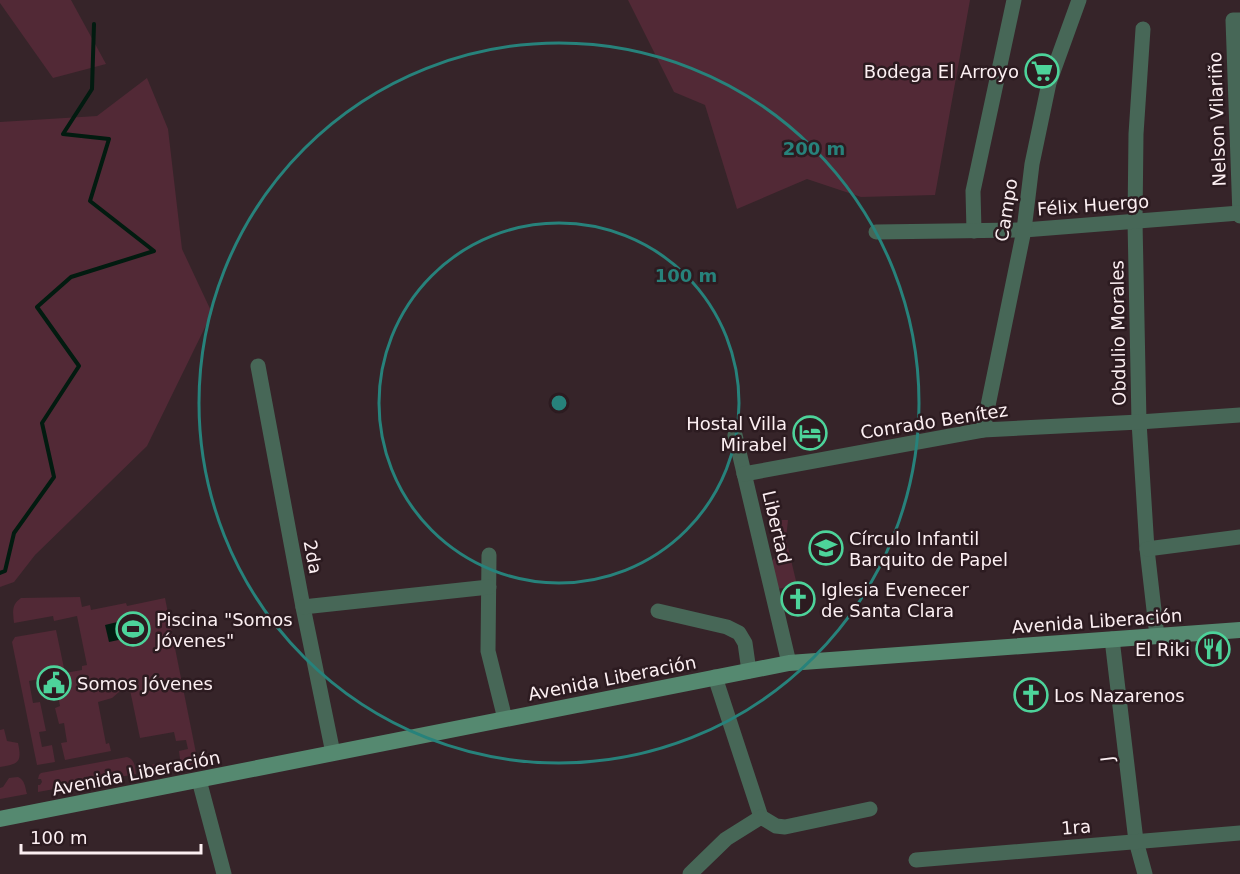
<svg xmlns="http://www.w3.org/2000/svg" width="1240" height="874" viewBox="0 0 1240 874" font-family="'DejaVu Sans',sans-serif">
<rect width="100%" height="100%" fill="#362429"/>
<!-- green -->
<g fill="#522936">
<polygon points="0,0 71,0 106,64 53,78 0,3"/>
<polygon points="628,0 970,0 935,195 861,197 807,179 737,209 705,105 674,92"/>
<polygon points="147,78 168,129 182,249 212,313 147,446 35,555 14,582 0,587 0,122 97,116"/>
<polygon points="780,520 788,520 786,539 797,585 778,589 772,561 779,553 777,539"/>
<path d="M80 597 82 607 90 605 91 610 126 603 127 606 165 598 198 763 152 772 151 765 180 759 179 751 188 749 186 740 176 741 174 732 140 738 130 690 119 692 112 698 98 702 106 744 109 743 111 751 65 760 61 743 67 742 64 723 59 724 55 708 60 706 54 676 29 681 33 703 40 702 46 731 39 732 42 747 52 745 55 762 37 765 12 642 15 637 56 630 65 673 82 670V666L87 665 77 616 54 621 53 616 14 623C13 612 11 605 21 598Z"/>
<path d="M4 729 7 741 18 743C22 762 19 764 0 767V730Z"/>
<path d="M127 757C135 759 135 767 136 774L38 792V785H40L42 782 41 779H38L39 775 41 773Z"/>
<path d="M18 777C25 780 25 787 27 794L0 799V788L3 787 9 778Z"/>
</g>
<!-- water -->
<polygon fill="#021b10" points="138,617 142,635 109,642 105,625"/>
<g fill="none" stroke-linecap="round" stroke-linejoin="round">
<!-- stream -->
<polyline stroke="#021b10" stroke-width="4" points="0,573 5,571 14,533 54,477 42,423 79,366 37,307 71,277 154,251 90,201 109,139 63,134 92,89 94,24"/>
<!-- minor -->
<g stroke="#476757" stroke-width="15">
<polyline points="1240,20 1233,20 1240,216"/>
<polyline points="1143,29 1136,134 1135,221 1139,422 1147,549 1157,636"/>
<polyline points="974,231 973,191 1014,0"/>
<polyline points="876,232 1024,230 1240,213"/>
<polyline points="258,366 303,607 333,753"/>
<polyline points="983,430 1024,230 1032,164 1049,83 1079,0"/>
<polyline points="735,435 789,663"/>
<polyline points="744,474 983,430 1139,422 1240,415"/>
<polyline points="1147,549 1240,537"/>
<polyline points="489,555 488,651 505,719"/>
<polyline points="303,607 489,587"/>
<polyline points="658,611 727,627 739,633 745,643 749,671"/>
<polyline points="1112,639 1136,841 1145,874"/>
<polyline points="715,677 761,817"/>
<polyline points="199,780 224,874"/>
<polyline points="916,860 1240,833"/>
<polyline points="690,874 726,839 761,817 776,826 785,827 870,809"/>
</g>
<!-- secondary -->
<polyline stroke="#558970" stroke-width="16" points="0,819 789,663 1240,630"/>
</g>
<!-- distance rings -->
<g fill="none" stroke="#27827b" stroke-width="3">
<circle cx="559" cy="403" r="180"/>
<circle cx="559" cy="403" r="360"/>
</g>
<!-- icons -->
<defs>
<symbol id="supermarket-ring" viewBox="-11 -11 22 22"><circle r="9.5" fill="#2c1b20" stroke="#4dd39a" stroke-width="1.5"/><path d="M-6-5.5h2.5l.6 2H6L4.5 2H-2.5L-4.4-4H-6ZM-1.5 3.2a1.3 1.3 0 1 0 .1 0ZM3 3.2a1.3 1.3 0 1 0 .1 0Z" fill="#4dd39a"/></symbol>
<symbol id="hotel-ring" viewBox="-11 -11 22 22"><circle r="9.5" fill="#2c1b20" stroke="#4dd39a" stroke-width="1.5"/><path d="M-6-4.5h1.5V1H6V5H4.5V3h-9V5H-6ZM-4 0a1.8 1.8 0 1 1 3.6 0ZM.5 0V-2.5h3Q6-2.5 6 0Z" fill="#4dd39a"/></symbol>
<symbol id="school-ring" viewBox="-11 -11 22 22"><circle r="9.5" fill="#2c1b20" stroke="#4dd39a" stroke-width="1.5"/><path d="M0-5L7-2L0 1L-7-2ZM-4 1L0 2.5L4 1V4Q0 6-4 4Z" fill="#4dd39a"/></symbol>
<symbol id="church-ring" viewBox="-11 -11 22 22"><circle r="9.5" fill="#2c1b20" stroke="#4dd39a" stroke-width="1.5"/><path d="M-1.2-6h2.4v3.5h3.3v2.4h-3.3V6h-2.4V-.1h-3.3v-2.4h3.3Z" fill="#4dd39a"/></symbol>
<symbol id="stadium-ring" viewBox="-11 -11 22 22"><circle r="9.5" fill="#2c1b20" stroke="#4dd39a" stroke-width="1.5"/><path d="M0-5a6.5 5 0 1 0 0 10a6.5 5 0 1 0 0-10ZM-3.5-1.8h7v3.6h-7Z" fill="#4dd39a"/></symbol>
<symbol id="restaurant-ring" viewBox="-11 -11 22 22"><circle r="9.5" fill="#2c1b20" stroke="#4dd39a" stroke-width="1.5"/><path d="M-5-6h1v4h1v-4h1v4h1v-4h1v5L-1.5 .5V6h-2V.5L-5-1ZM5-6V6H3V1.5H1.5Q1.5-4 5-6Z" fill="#4dd39a"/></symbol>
<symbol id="civic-ring" viewBox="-11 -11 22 22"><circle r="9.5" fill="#2c1b20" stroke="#4dd39a" stroke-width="1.5"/><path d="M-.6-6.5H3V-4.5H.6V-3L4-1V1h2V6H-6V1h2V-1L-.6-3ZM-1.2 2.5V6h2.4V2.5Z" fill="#4dd39a"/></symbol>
</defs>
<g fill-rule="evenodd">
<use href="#supermarket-ring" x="1023" y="52" width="38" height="38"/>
<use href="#hotel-ring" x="791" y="414" width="38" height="38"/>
<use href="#school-ring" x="807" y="529" width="38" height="38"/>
<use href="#church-ring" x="779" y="580" width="38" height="38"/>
<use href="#stadium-ring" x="114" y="610" width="38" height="38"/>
<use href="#restaurant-ring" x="1194" y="630" width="38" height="38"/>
<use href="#civic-ring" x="35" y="664" width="38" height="38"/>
<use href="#church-ring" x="1012" y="676" width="38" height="38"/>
</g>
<g text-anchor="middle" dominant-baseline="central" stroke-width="5" stroke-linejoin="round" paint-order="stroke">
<!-- poi labels -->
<g font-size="18" fill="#fceff2" stroke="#2c1b20" text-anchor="start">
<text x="1019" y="71" text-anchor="end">Bodega El Arroyo</text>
<text x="787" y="423" text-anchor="end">Hostal Villa<tspan x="787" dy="21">Mirabel</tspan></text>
<text x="849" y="538">Círculo Infantil<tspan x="849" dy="21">Barquito de Papel</tspan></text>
<text x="821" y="589">Iglesia Evenecer<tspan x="821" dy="21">de Santa Clara</tspan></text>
<text x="156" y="619">Piscina "Somos<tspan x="156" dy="21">Jóvenes"</tspan></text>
<text x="1190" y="649" text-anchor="end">El Riki</text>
<text x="77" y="683">Somos Jóvenes</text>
<text x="1054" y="695">Los Nazarenos</text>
</g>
<!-- street labels -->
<g font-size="18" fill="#fceff2" stroke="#2c1b20">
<text transform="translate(1217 119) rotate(-92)">Nelson Vilariño</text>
<text transform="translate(1093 205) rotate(-4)">Félix Huergo</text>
<text transform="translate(1006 210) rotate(-81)">Campo</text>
<text transform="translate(1118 333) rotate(-91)">Obdulio Morales</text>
<text transform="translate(934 421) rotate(-9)">Conrado Benítez</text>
<text transform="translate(777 527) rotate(77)">Libertad</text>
<text transform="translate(313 557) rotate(79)">2da</text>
<text transform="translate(1097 621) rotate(-4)">Avenida Liberación</text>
<text transform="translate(612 678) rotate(-11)">Avenida Liberación</text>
<text transform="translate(1107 759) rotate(-97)">J</text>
<text transform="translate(136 773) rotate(-11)">Avenida Liberación</text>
<text transform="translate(1076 827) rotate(-5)">1ra</text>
</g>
</g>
<circle cx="559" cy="403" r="9" fill="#27827b" stroke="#2c1b20" stroke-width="3"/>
<g font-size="18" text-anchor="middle" font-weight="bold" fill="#27827b" stroke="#2c1b20" stroke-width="5" stroke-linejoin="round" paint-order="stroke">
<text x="814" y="155">200 m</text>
<text x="686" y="282">100 m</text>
</g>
<!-- scale -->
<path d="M21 844v9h180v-9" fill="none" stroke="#fceff2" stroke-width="3"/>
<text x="30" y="844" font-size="18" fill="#fceff2" stroke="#2c1b20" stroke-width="4.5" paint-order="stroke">100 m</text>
</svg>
